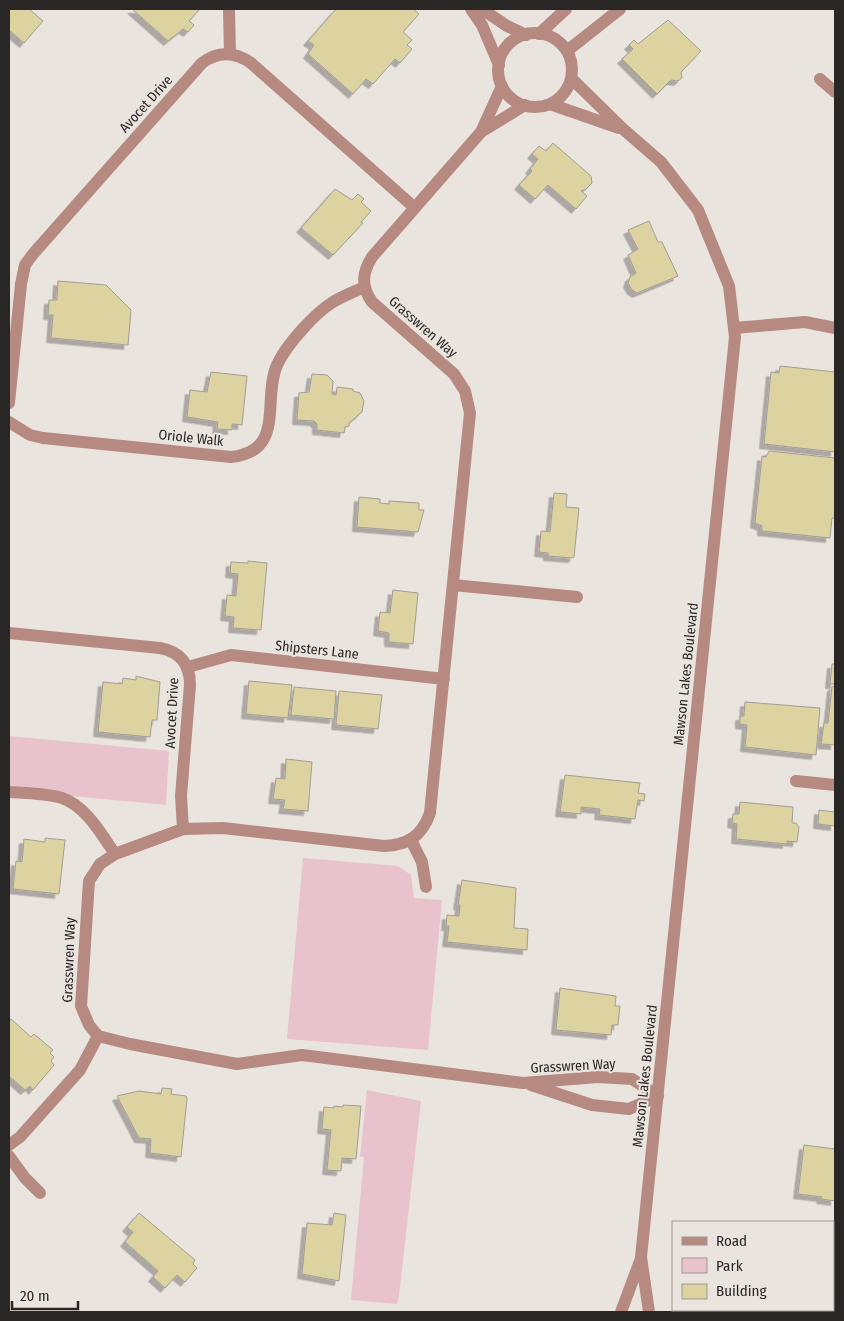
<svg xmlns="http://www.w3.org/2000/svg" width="844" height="1321" font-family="'Fira Sans Condensed',sans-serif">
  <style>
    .green { fill: #e8c3cd }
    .building { fill: #dcd3a1; stroke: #9f9e97; filter: url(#shadow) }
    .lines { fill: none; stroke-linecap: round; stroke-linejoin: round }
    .service { stroke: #b68a80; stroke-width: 12 }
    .minor { stroke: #b68a80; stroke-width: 12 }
    .tertiary { stroke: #b68a80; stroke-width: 12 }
    .labels { text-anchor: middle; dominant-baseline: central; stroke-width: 4; stroke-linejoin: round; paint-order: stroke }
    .street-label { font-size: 14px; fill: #292725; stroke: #eae4de }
  </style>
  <defs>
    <filter id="shadow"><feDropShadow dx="-4.5" dy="4.5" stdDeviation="0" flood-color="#0004"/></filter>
  </defs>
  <rect width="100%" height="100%" fill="#eae4de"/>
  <!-- green -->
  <path class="green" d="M 9,736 L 169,751 L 166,805 L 9,790 Z
    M 303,858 L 398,866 L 411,875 L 414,898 L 442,900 L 428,1050 L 287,1039 Z
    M 367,1090 L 421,1101 L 399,1296 L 397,1304 L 351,1300 L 364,1157 L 360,1157 Z"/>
  <!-- building -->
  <path class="building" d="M 9,9 L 29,9 L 43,21 L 24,43 L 9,30 Z
    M 132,9 L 200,9 L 189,21 L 194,25 L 188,32 L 183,29 L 168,41 Z
    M 336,9 L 413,9 L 419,14 L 403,32 L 412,40 L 407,45 L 412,49 L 400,63 L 395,59 L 373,84 L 366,79 L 353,94 L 308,54 L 314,45 L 308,41 Z
    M 668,20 L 701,51 L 681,72 L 682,78 L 678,81 L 671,80 L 657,94 L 622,59 L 633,49 L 629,45 L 634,40 L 638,44 Z
    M 553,143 L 591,176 L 592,183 L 586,189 L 581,191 L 587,196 L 576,209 L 548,185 L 535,199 L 519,185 L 532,171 L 530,169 L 538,159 L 532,154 L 539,146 L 546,151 Z
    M 335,189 L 352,200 L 358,194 L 364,199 L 361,202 L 371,211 L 361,222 L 363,223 L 333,255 L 301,228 Z
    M 649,221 L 658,242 L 662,242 L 678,276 L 637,293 L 632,290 L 628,283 L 630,277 L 636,273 L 628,255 L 638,249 L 628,230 Z
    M 58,281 L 106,285 L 131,310 L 128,345 L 51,338 L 53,315 L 48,315 L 49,300 L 57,300 Z
    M 780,366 L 835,372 L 835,452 L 764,444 L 771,372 L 779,373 Z
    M 211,372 L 247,376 L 242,425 L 232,424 L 232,430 L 217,429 L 218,422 L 187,417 L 190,390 L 207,392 Z
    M 312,374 L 327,375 L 333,381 L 332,394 L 336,395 L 337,387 L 353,389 L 353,391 L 360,393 L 364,401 L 362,412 L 349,423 L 349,426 L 345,427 L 344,433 L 317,430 L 317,424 L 314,421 L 297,420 L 299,393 L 309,392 Z
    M 769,451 L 835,458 L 835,518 L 832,518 L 830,538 L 762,531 L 762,526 L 755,523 L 762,456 L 766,457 Z
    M 554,493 L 567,494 L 566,507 L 579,508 L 574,557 L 572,558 L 548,556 L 548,553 L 539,552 L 541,531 L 550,532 Z
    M 359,497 L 380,499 L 380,503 L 389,504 L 389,501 L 419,503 L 419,510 L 424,510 L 418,532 L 357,527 Z
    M 248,561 L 267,563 L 261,630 L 233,628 L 234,617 L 225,616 L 227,595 L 236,596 L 238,574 L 230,573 L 231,562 L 248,563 Z
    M 393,590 L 418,593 L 413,644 L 389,642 L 389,633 L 378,631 L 380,612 L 390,613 Z
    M 832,664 L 835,664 L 835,684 L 830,684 Z
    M 136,676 L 160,682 L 157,720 L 152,720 L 150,737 L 98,732 L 103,682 L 122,684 L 123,678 L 136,680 Z
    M 249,681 L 292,685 L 288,718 L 246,714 Z
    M 835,685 L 835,745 L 821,744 L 824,723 L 828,723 L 832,687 Z
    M 294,687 L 336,691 L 334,719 L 291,715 Z
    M 339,691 L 382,695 L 378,729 L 336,725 Z
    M 745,702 L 820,708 L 816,755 L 745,747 L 747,725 L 740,724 L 740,716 L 744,716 Z
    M 286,759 L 312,762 L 308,811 L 283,809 L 285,800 L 273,799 L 276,778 L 285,779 Z
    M 565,775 L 640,783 L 638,793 L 645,794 L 644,801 L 638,800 L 635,819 L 599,815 L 600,809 L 581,807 L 581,814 L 560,812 Z
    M 740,802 L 793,807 L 792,823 L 796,823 L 799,827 L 797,842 L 787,841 L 787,844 L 736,839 L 737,824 L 732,823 L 733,814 L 739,814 Z
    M 819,810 L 835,812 L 835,826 L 818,824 Z
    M 45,838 L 65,840 L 59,894 L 13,889 L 16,861 L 22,862 L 24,839 L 45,842 Z
    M 462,880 L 516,888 L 514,928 L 528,929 L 527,950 L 447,942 L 449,926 L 446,926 L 447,915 L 459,916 L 460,905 L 458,905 Z
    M 560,988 L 616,996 L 615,1006 L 620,1006 L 618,1025 L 612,1025 L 611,1035 L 556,1030 Z
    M 11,1019 L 31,1037 L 34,1034 L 53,1050 L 50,1053 L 54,1057 L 51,1061 L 54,1065 L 33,1090 L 30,1086 L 25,1090 L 9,1076 L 9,1021 Z
    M 162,1088 L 172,1089 L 171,1094 L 186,1096 L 187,1099 L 181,1157 L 150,1153 L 151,1139 L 139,1138 L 117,1096 L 139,1091 L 161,1094 Z
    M 343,1105 L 361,1106 L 356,1159 L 342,1158 L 341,1171 L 327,1170 L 331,1130 L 322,1129 L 324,1107 L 334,1108 L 334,1106 L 343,1107 Z
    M 804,1145 L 835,1149 L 835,1201 L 821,1199 L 822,1197 L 798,1194 Z
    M 139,1213 L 195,1260 L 193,1264 L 197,1268 L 185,1282 L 177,1275 L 165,1288 L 153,1277 L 158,1271 L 125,1242 L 133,1232 L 127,1227 Z
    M 334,1213 L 346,1215 L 339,1281 L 302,1274 L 307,1223 L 332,1225 Z
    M 833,1274 L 835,1275 L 833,1307 Z
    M 769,1310 L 832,1310 L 832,1312 L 769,1312 Z"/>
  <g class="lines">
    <!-- service -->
    <path class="service" d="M 453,585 L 577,597
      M 411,840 L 422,862 L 426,887
      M 9,1156 L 25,1178 L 40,1193"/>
    <!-- minor -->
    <path class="minor" d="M 229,9 L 230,54
      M 539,34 L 566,9
      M 567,51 L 620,9
      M 820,79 L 835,92
      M 525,105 L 481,132 L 372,257 C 362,273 361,286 372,302 L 454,374 L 465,391 L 470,413 L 430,813 C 422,836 408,845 384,846 L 223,828 L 183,829 L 115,854 L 100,864 L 89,881 L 81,1006 L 89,1025 L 98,1036 L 130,1044 L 237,1064 L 302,1055 L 523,1083 L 598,1077 L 632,1079 L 658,1096
      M 481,132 L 502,86
      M 734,328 L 805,322 L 835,328
      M 9,403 L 21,284 L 25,265 L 33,254 L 202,63 C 218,51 234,51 251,63 L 415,208
      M 9,422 L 30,435 L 43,438 L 231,457 C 286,452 262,399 277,365 C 286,345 315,313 333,302 C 343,296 354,292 364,287
      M 9,633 L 160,648 C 181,652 190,665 190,685 L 181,796 L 183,829
      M 188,667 L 231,655 L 444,679
      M 796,781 L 835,785
      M 9,792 C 26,793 45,793 62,798 C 86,806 102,835 115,854
      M 531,1085 L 592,1105 L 629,1109 L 658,1096
      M 9,1145 L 20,1137 L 80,1070 L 98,1036"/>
    <!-- tertiary -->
    <path class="tertiary" d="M 471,9 L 482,25 L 499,65
      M 482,9 L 507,26 L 526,35
      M498 70a37 37 0 1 1 74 0a37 37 0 1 1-74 0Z
      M 571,78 L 623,129 L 661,162 L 698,210 L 729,286 L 735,337 L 641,1257 L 649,1312
      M 550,104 L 619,128
      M 621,1312 L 640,1261"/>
  </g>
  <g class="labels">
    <!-- street labels -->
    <g class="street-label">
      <text transform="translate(146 104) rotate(-48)">Avocet Drive</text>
      <text transform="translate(423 327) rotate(41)">Grasswren Way</text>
      <text transform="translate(191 438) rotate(6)">Oriole Walk</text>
      <text transform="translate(317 650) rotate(6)">Shipsters Lane</text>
      <text transform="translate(686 674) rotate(-84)">Mawson Lakes Boulevard</text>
      <text transform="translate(172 713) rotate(-87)">Avocet Drive</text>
      <text transform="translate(69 960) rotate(-88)">Grasswren Way</text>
      <text transform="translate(573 1066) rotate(-3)">Grasswren Way</text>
      <text transform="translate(645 1076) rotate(-84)">Mawson Lakes Boulevard</text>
    </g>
  </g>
  <!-- border -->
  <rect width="844" height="1321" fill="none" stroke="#292725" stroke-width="20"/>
  <!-- legend -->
  <rect x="672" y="1221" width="162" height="90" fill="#eae4de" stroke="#9d9894"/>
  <rect x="682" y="1237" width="25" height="8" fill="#b68a80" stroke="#9d9894"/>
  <text x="716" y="1246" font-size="15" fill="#292725">Road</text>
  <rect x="682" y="1258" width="25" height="15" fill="#e8c3cd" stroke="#9d9894"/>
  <text x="716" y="1271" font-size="15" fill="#292725">Park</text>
  <rect x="682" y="1284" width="25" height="15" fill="#dcd3a1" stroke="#9d9894"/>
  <text x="716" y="1296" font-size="15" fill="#292725">Building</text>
  <!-- scale -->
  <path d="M12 1301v8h66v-8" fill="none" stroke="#292725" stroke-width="2.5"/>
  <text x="20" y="1301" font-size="15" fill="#292725" stroke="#eae4de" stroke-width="4" paint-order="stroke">20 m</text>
</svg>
